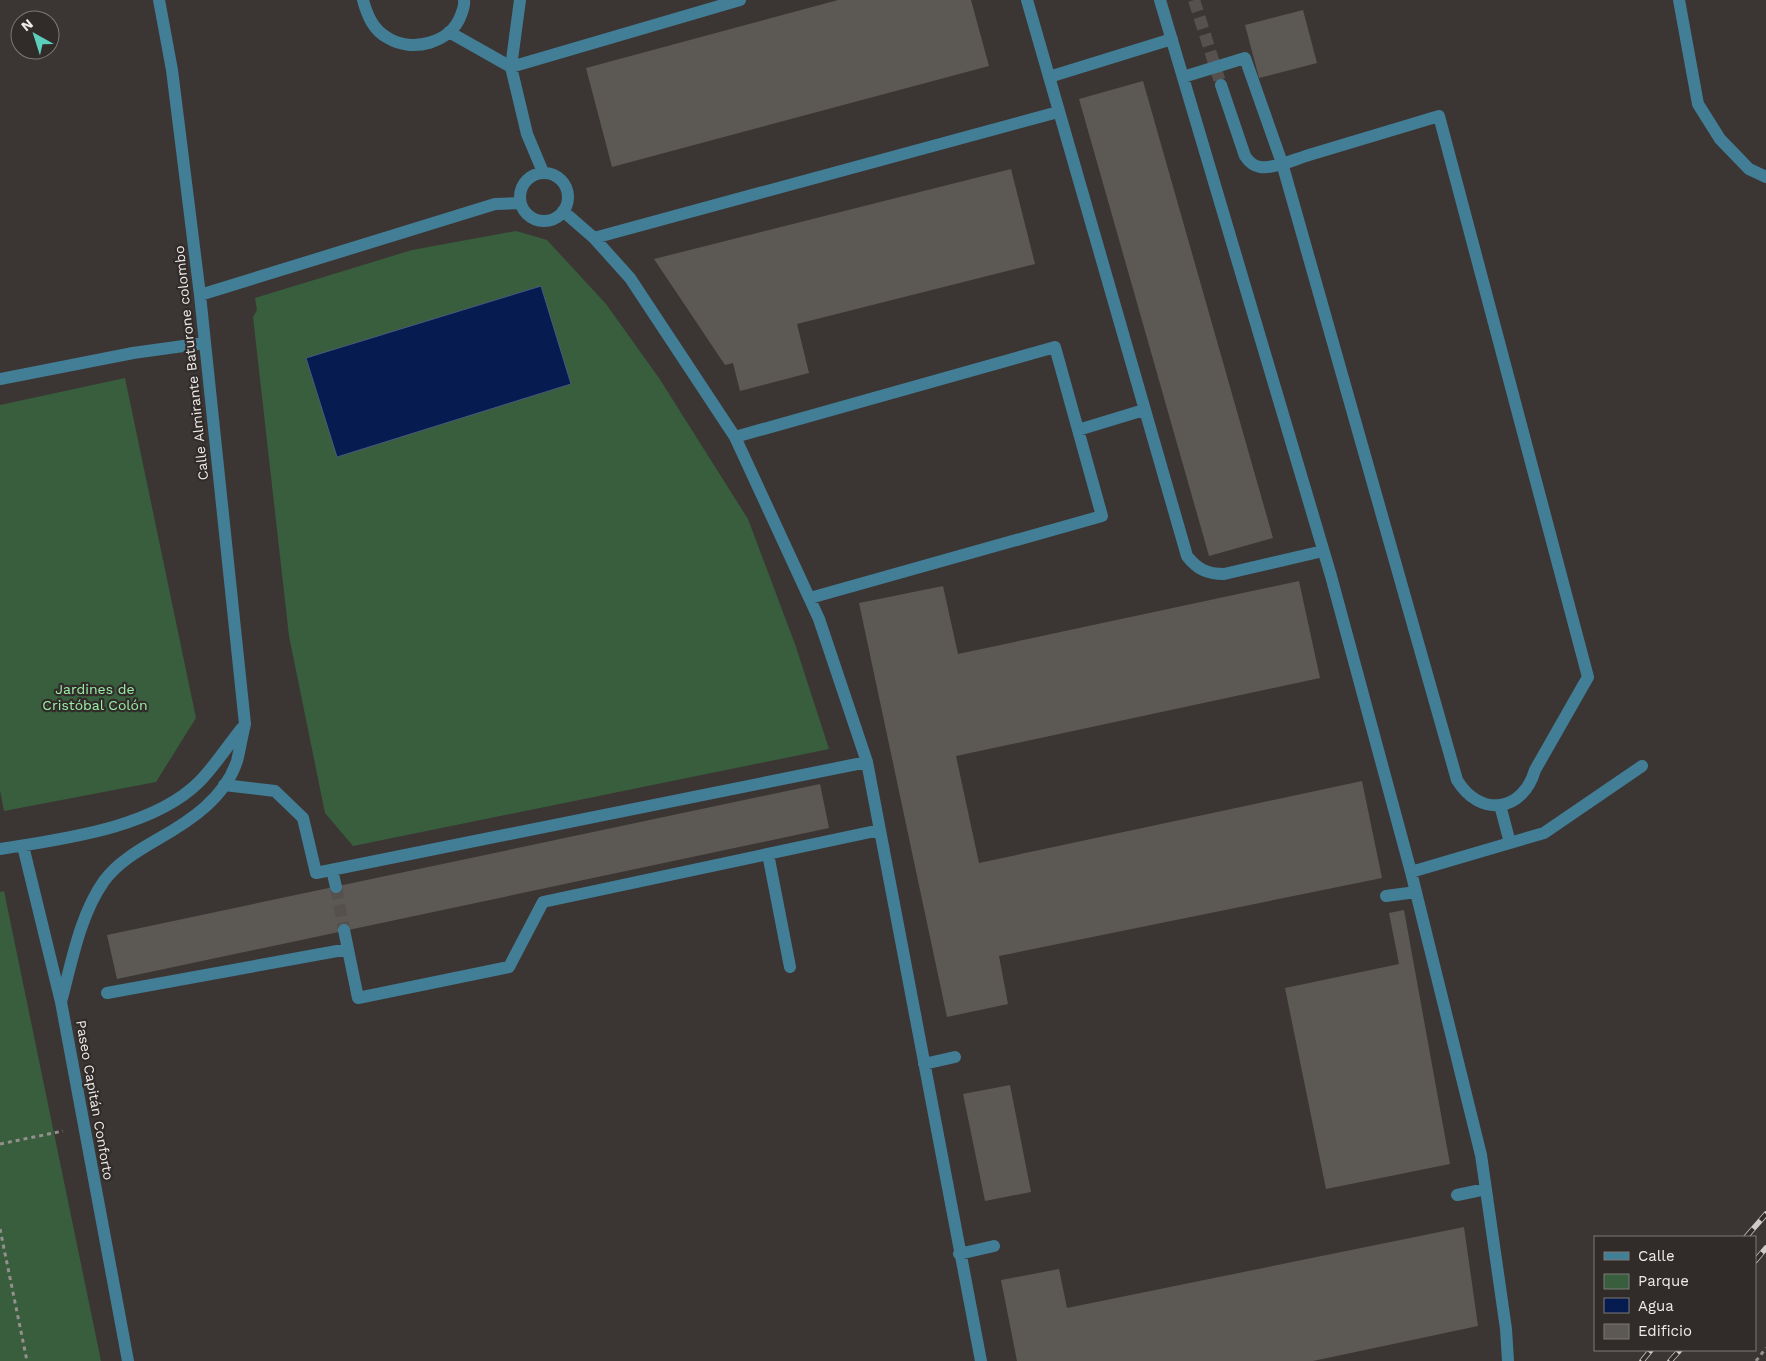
<svg xmlns="http://www.w3.org/2000/svg" width="1766" height="1361" font-family="'Work Sans',sans-serif">
  <style>
    .green { fill: #385e3d }
    .water { fill: #061b50; stroke: #4c597e }
    .building { fill: #5c5854 }
    .lines { fill: none; stroke-linecap: round; stroke-linejoin: round }
    .minor-tunnel { stroke: #56514f; stroke-width: 12; stroke-dasharray: 12 6; stroke-linecap: butt }
    .path { stroke: #94908e; stroke-width: 3; stroke-dasharray: 4 4; stroke-linecap: butt }
    .minor { stroke: #437e97; stroke-width: 12 }
    .rail-casing { stroke: #cecac8; stroke-width: 5.5 }
    .rail { stroke: #312c2a; stroke-width: 4; stroke-dasharray: 11; stroke-linecap: butt }
    .labels { text-anchor: middle; dominant-baseline: central; stroke-width: 4.5; stroke-linejoin: round; paint-order: stroke }
    .street-label { font-size: 14px; fill: #eeebe9; stroke: #312c2a }
    .park-label { font-size: 14px; fill: #99efa5; stroke: #312c2a }
  </style>
  <rect width="100%" height="100%" fill="#3b3634"/>
  <!-- green -->
  <path class="green" d="M 516,231 L 547,240 L 606,304 L 659,378 L 748,519 L 796,647 L 829,749 L 353,846 L 325,813 L 289,636 L 253,317 L 257,310 L 255,298 L 412,250 Z
    M 125,378 L 196,718 L 156,782 L 4,811 L 0,790 L 0,405 Z
    M 4,891 L 101,1361 L 0,1361 L 0,892 Z"/>
  <!-- water -->
  <path class="water" d="M 541,286 L 571,384 L 337,457 L 306,358 Z"/>
  <!-- building -->
  <path class="building" d="M 838,0 L 971,0 L 989,66 L 612,167 L 586,68 Z
    M 1303,10 L 1317,63 L 1259,78 L 1245,25 Z
    M 1143,81 L 1273,538 L 1209,556 L 1079,99 Z
    M 1011,169 L 1035,264 L 797,324 L 809,373 L 740,391 L 733,363 L 725,365 L 654,259 Z
    M 1299,581 L 1320,678 L 956,756 L 979,863 L 1362,781 L 1382,878 L 999,956 L 1008,1004 L 947,1017 L 859,603 L 943,586 L 958,654 Z
    M 820,784 L 829,828 L 117,979 L 107,935 Z
    M 1404,910 L 1450,1164 L 1326,1189 L 1285,988 L 1399,964 L 1389,913 Z
    M 1010,1085 L 1031,1192 L 985,1201 L 963,1094 Z
    M 1464,1227 L 1478,1326 L 1313,1361 L 1017,1361 L 1001,1280 L 1059,1269 L 1067,1308 Z"/>
  <g class="lines">
    <!-- minor-tunnel -->
    <path class="minor-tunnel" d="M 1194,0 L 1221,85
      M 336,887 L 344,930"/>
    <!-- path -->
    <path class="path" d="M 0,1144 L 63,1131
      M 0,1229 L 27,1361
      M 1756,1361 L 1766,1348"/>
    <!-- minor -->
    <path class="minor" d="M 363,0 C 367,15 373,30 388,38 C 412,53 451,43 461,15 C 463,10 465,5 464,0
      M 520,0 L 511,67 L 527,134 L 543,172
      M 1027,0 L 1187,556 C 1197,569 1207,574 1224,574 L 1323,551
      M 1160,0 L 1331,576 L 1411,872 L 1481,1155 L 1506,1329 L 1508,1361
      M 1679,0 L 1698,104 L 1720,139 L 1749,169 L 1766,177
      M 449,32 L 511,67 L 740,0
      M 1049,77 L 1172,39
      M 1183,77 L 1245,58 L 1282,163 L 1457,780 C 1480,818 1523,812 1535,770 L 1588,677 L 1439,116 C 1396,129 1352,142 1309,155 C 1295,159 1275,169 1260,167 C 1253,166 1249,162 1245,156 L 1221,85
      M520 197a24 24 0 1 1 48 0a24 24 0 1 1-48 0Z
      M 563,211 L 594,238 L 630,278 L 735,437 L 819,619 L 867,762 L 981,1361
      M 594,238 L 1058,112
      M 200,295 L 495,204 L 520,203
      M 0,379 L 133,353 L 205,343
      M 1078,430 L 1144,410
      M 735,437 L 1055,347 L 1102,516 L 810,598
      M 224,785 L 275,791 L 303,818 L 316,873 L 867,762
      M 1500,805 L 1510,843
      M 23,846 L 61,1002 L 128,1361
      M 0,849 C 62,839 153,828 199,782 C 215,766 228,745 242,728
      M 768,854 L 790,967
      M 332,870 L 336,887
      M 1411,872 L 1544,833 L 1642,766
      M 1386,896 L 1416,892
      M 344,930 L 358,998 L 509,967 L 543,902 L 880,830
      M 107,993 L 348,949
      M 61,1002 C 72,961 80,915 104,881 C 117,863 139,850 158,839 C 190,821 225,798 237,761 C 240,749 242,736 245,724 L 200,295 L 172,70 L 159,0
      M 924,1064 L 955,1057
      M 1457,1195 L 1486,1189
      M 959,1254 L 994,1246"/>
    <defs>
      <path id="rail" d="M 1746,1237 L 1766,1214
        M 1755,1261 L 1766,1248
        M 1642,1361 L 1651,1350
        M 1670,1361 L 1680,1350"/>
    </defs>
    <!-- rail casing -->
    <use href="#rail" class="rail-casing"/>
    <!-- rail -->
    <use href="#rail" class="rail"/>
  </g>
  <g class="labels">
    <!-- street labels -->
    <g class="street-label">
      <text transform="translate(191 363) rotate(-96)">Calle Almirante Baturone colombo</text>
      <text transform="translate(95 1100) rotate(80)">Paseo Capitán Conforto</text>
    </g>
    <!-- park labels -->
    <g class="park-label">
      <text x="95" y="689">Jardines de<tspan x="95" dy="16">Cristóbal Colón</tspan></text>
    </g>
  </g>
  <!-- legend -->
  <rect x="1594" y="1236" width="162" height="115" fill="#312c2a" stroke="#7d7876"/>
  <rect x="1604" y="1252" width="25" height="8" fill="#437e97" stroke="#7d7876"/>
  <text x="1638" y="1261" font-size="15" fill="#eeebe9">Calle</text>
  <rect x="1604" y="1274" width="25" height="15" fill="#385e3d" stroke="#7d7876"/>
  <text x="1638" y="1286" font-size="15" fill="#eeebe9">Parque</text>
  <rect x="1604" y="1298" width="25" height="15" fill="#061b50" stroke="#7d7876"/>
  <text x="1638" y="1311" font-size="15" fill="#eeebe9">Agua</text>
  <rect x="1604" y="1324" width="25" height="15" fill="#5c5854" stroke="#7d7876"/>
  <text x="1638" y="1336" font-size="15" fill="#eeebe9">Edificio</text>
  <!-- north arrow -->
  <g transform="translate(35 35) rotate(321)"><circle r="24" fill="#312c2a" stroke="#7d7876"/>
  <path d="M0-4L9 19L0 12L-9 19Z" fill="#5bcebc"/>
  <text y="-8" font-size="14" font-weight="bold" text-anchor="middle" fill="#eeebe9">N</text>
  </g>
</svg>
